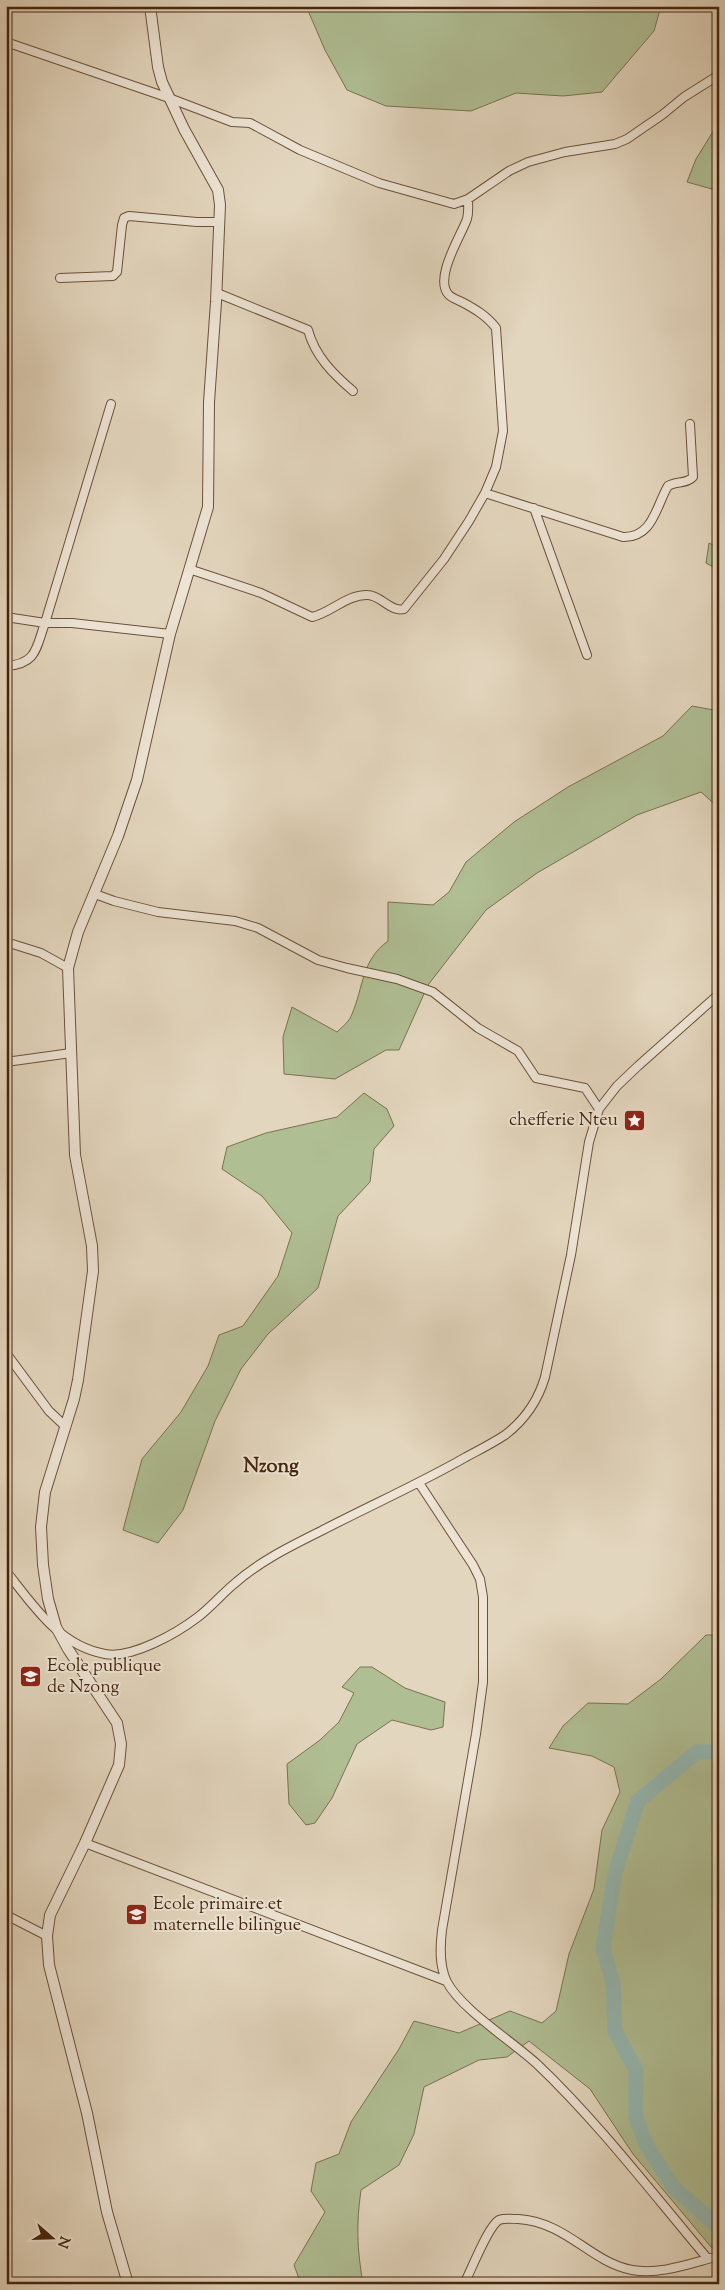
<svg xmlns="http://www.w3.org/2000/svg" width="725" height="2290" font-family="'Sorts Mill Goudy',serif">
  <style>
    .green { fill: #b0be94; stroke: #7a7250 }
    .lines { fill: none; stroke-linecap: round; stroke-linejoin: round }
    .river { stroke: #95b9b3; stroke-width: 15 }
    .minor-casing { stroke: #6c5138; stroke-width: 10 }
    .tertiary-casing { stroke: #6c5138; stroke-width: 12 }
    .minor { stroke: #ede4d5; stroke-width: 8 }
    .tertiary { stroke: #ede4d5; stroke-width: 10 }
    .labels { text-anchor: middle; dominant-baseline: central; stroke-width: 4; stroke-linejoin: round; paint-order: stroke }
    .poi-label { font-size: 18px; fill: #45250c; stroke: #ede4d5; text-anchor: start }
    .quarter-label { font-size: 20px; font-weight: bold; fill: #45250c; stroke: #ede4d5 }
  </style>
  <rect width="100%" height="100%" fill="#e3d6be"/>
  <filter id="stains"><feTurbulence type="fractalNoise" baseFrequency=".004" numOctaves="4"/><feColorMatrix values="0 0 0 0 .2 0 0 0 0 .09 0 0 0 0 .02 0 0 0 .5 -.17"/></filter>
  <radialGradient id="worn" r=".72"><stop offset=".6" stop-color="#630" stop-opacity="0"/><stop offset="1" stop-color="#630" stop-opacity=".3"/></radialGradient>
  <!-- green -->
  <path class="green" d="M 306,6 L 661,6 L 654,31 L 602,92 L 563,96 L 516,93 L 471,111 L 386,106 L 347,90 L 325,50 Z
    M 719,122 L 719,191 L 687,182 L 696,159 Z
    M 709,543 L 719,548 L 719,570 L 706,563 Z
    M 692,706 L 719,711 L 719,808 L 701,792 L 637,815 L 537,873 L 486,910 L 428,985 L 399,1050 L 386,1050 L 335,1079 L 284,1074 L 283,1037 L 292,1007 L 337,1032 C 342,1027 350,1021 352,1014 C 364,986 361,961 388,941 L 388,902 L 433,905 L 449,892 L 466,862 L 514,822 L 568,787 L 663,736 Z
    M 364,1093 L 387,1109 L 394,1126 L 374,1149 L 370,1182 L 338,1216 L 318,1288 L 268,1334 L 241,1369 L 215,1421 L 183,1510 L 158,1543 L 123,1530 L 142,1459 L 181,1412 L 208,1366 L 219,1335 L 243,1326 L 278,1276 L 292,1233 L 262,1196 L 222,1169 L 227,1147 L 266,1133 L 337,1117 Z
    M 706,1635 L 719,1635 L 719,2247 L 712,2248 L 633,2154 L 590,2089 L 529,2041 L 507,2057 L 479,2060 L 424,2087 L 414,2134 L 399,2165 L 361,2190 C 356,2225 357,2248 363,2284 L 301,2284 L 294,2265 L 325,2212 L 311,2191 L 316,2163 L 339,2154 L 351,2122 L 399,2049 L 414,2021 L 459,2033 L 510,2011 L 542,2023 L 556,2011 L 569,1954 L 594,1889 L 602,1830 L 620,1792 L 614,1767 L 592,1756 L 549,1748 L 563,1726 L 588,1703 L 628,1704 L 661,1679 Z
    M 360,1667 L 372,1667 L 405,1688 L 445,1702 L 443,1727 L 431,1730 L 392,1720 L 357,1744 L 332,1798 L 315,1823 L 306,1825 L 289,1804 L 287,1764 L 320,1740 L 339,1722 L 354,1693 L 342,1687 Z"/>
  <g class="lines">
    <!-- river -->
    <path class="river" d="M 719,1752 L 697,1752 L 638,1801 L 615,1873 L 603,1948 L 613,1982 L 615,2031 L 636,2070 L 636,2118 L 647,2146 L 674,2188 L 719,2227"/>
    <defs>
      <path id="minor" d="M 6,42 L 169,98 L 232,122 L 250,123 L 300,150 L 379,183 L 454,204 L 468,199 L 509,171 L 528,162 L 565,152 L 615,144 L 627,139 L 662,115 L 684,97 L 719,75
        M 60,278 L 113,276 L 117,272 L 122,225 L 124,218 L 129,216 L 197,222 L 219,222
        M 217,293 L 308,330 C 315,356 333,374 353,391
        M 485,493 L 623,537 C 653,538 656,506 668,486 C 676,481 687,484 693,477 L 690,424
        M 534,508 L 587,655
        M 189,569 L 261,593 L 312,617 C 331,613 347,594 368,595 C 380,595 392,613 404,609 L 444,559 L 469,521 L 485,493 L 496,467 L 503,431 L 496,328 C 487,316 475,309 462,302 C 458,300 452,298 449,295 C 433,279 461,236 467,219 C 469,212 468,206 468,199
        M 6,617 L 45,623 L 111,404
        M 6,666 C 37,664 36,648 45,623 L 72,623 L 170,634
        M 95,894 L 114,901 L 158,912 L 235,921 L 258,928 L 318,960 L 347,968 L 397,979 L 433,992 L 478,1028 L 518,1051 L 536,1078 L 585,1088 L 599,1109
        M 6,942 L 41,953 L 68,968
        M 6,1062 L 71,1053
        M 6,1353 L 49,1411 L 66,1427
        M 419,1483 L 473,1565 L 480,1579 L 483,1597 L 483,1682 L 476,1734 L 442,1930 C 440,1947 439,1966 447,1982 C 462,2010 512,2041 537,2064 C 599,2123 653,2194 708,2259
        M 6,1571 C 33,1605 59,1646 105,1654 C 132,1659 177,1633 198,1617 C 211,1607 222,1594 234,1584 C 260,1561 291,1546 321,1531 C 369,1506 419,1484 466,1457 C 479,1450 493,1443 505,1435 C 526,1419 538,1401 545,1377 L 571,1255 L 589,1142 L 599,1109 L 617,1086 L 638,1066 L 719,994
        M 85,1843 L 446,1981
        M 6,1915 L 47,1936
        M 464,2284 C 471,2271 488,2226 499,2220 C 505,2218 512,2219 518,2219 C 567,2222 590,2262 632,2270 C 661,2275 691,2263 719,2256"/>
      <path id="tertiary" d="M 128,2284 L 107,2212 L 87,2113 L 49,1965 L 47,1936 L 50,1915 L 85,1843 L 119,1765 L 121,1744 L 117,1723 L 68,1649 L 56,1627 L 48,1599 L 43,1565 L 41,1527 L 45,1492 L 74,1399 L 78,1380 L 93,1271 L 92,1246 L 75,1155 L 68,968 L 78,932 L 118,836 L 137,780 L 170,634 L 208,507 L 209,402 L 216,302 L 220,205 L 218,190 L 184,129 L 162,82 L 158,67 L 150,6"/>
    </defs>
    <!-- minor casing -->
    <use href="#minor" class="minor-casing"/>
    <!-- tertiary casing -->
    <use href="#tertiary" class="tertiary-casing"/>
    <!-- minor -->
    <use href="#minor" class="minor"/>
    <!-- tertiary -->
    <use href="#tertiary" class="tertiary"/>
  </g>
  <!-- icons -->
  <defs>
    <symbol id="sight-square" viewBox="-11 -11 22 22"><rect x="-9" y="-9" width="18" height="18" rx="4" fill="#8f2418" stroke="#ede4d5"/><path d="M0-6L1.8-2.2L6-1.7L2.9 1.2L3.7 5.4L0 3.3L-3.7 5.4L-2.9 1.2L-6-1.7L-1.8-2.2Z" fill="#fff"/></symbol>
    <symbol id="school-square" viewBox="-11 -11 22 22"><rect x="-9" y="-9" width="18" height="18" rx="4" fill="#8f2418" stroke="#ede4d5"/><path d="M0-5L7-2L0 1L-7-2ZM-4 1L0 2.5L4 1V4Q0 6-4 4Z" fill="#fff"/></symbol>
  </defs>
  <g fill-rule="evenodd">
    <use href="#sight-square" x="622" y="1108" width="25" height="25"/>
    <use href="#school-square" x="18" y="1664" width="25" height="25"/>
    <use href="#school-square" x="124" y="1902" width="25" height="25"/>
  </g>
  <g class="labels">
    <!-- poi labels -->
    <g class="poi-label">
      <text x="618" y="1121" text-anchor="end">chefferie Nteu</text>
      <text x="47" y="1667">Ecole publique<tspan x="47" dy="21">de Nzong</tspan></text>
      <text x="153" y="1905">Ecole primaire et<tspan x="153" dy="21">maternelle bilingue</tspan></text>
    </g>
    <!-- quarter labels -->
    <g class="quarter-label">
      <text x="271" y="1467">Nzong</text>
    </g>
  </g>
  <!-- margin -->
  <rect width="725" height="2290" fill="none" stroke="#e3d6be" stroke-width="25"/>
  <rect x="8" y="8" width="710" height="2275" fill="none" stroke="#45250c" stroke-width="2.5"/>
  <rect x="12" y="12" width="700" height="2265" fill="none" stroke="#45250c"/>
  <!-- north arrow -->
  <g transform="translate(52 2238) rotate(110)" stroke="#ede4d5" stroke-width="4" paint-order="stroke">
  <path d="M0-4L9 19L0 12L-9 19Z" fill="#45250c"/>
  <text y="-8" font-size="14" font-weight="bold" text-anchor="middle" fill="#45250c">N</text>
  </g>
  <rect width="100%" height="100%" filter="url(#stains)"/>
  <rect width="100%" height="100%" fill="url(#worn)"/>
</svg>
